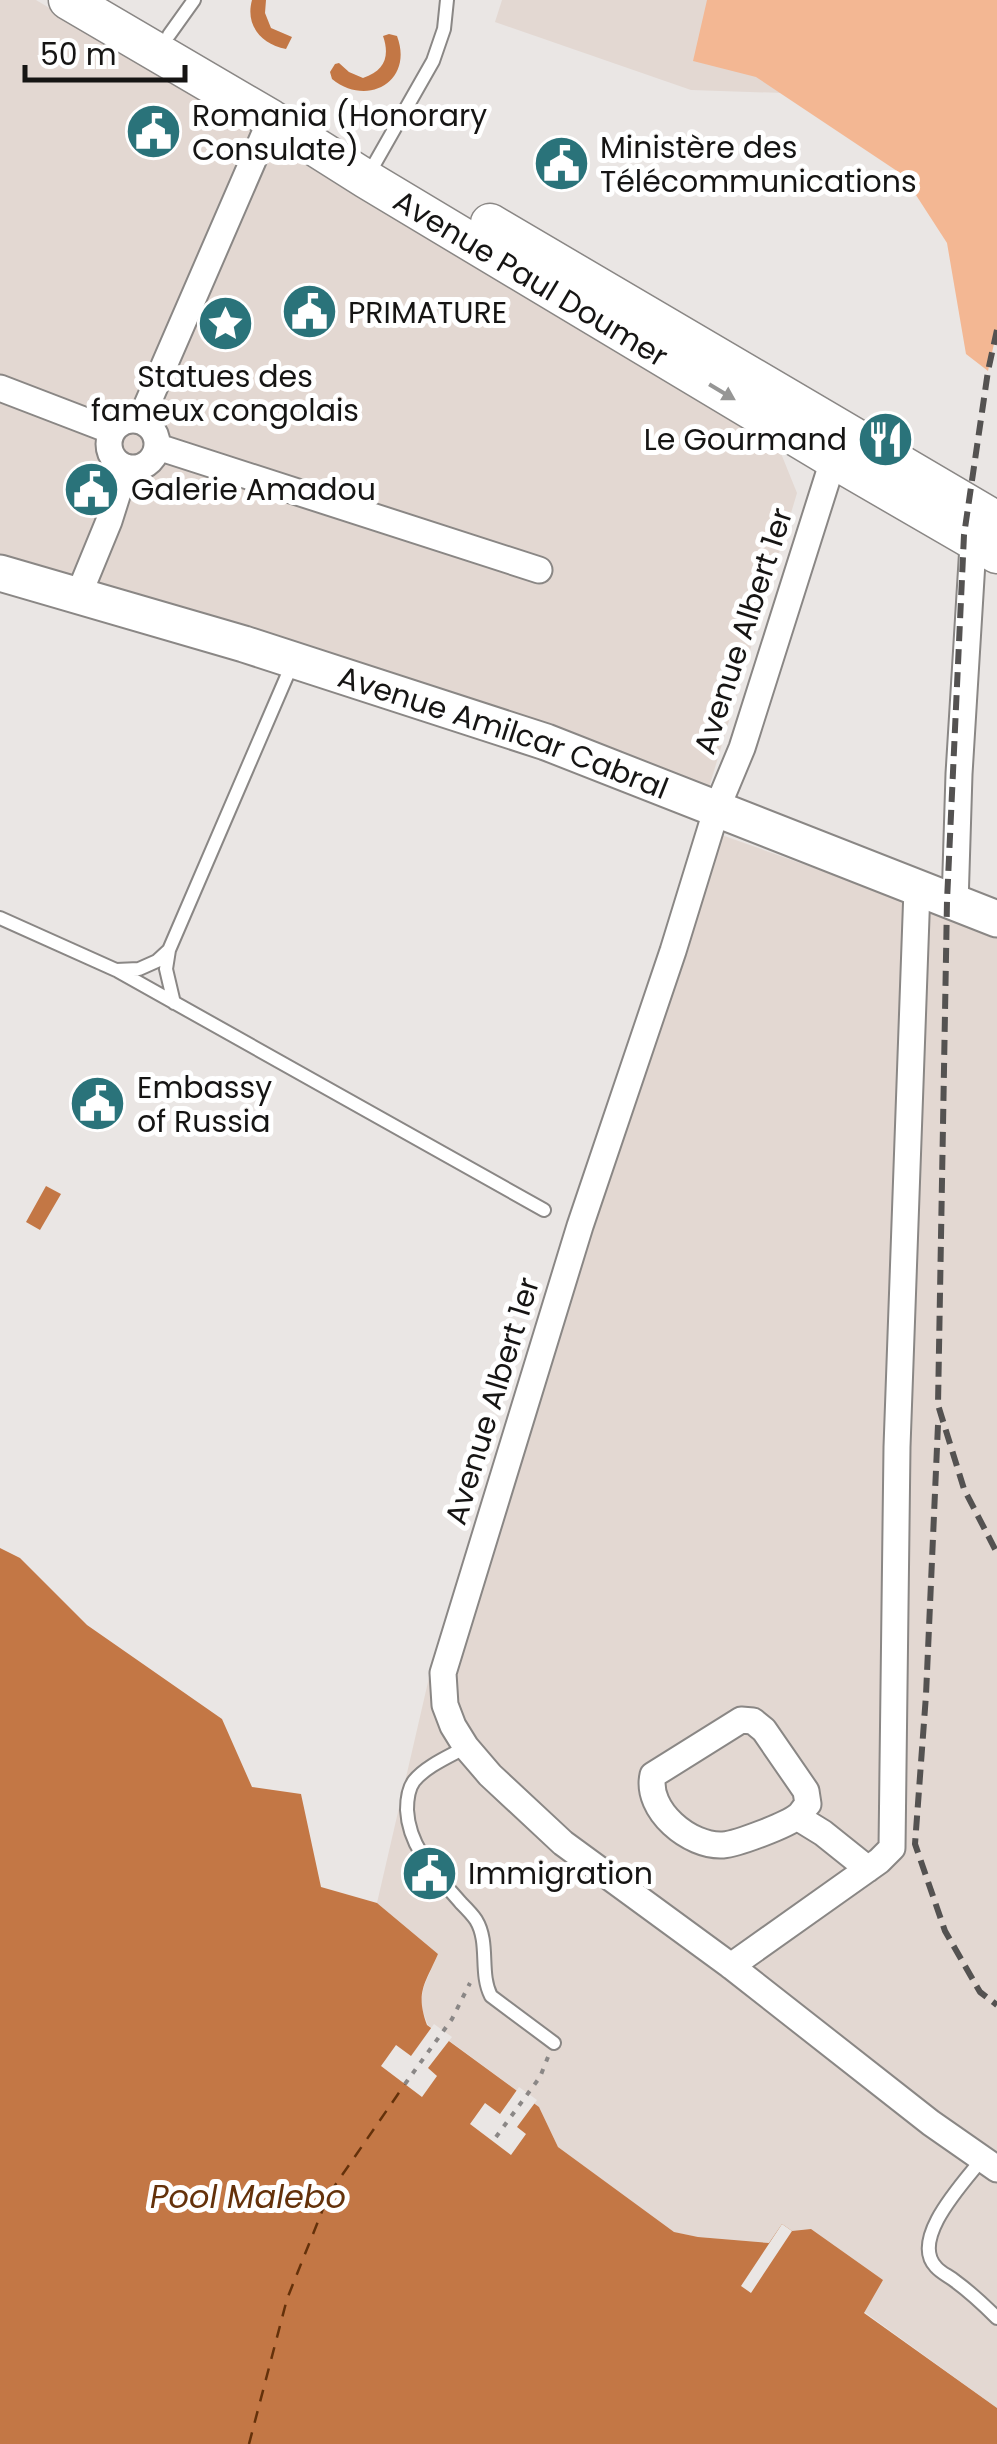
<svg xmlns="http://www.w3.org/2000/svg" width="997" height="2444" font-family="Poppins,sans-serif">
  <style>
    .built { fill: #e3d8d2 }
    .green { fill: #f3b793 }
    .water { fill: #c37745 }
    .pier { fill: #eae6e4 }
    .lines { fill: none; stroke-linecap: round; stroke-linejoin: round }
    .ferry { stroke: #64310a; stroke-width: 2.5; stroke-dasharray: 12 10; stroke-linecap: butt }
    .lane-casing { stroke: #8a8785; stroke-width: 16 }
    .street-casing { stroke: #8a8785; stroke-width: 29 }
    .secondary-casing { stroke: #8a8785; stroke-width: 39 }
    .primary-casing { stroke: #8a8785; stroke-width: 41 }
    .path { stroke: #8a8786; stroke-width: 4; stroke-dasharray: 5 8; stroke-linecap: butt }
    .lane { stroke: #fff; stroke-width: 12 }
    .street { stroke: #fff; stroke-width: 25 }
    .secondary { stroke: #fff; stroke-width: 35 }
    .primary { stroke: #fff; stroke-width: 38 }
    .rail { stroke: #545251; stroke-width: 6; stroke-dasharray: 15 8; stroke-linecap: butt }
    .oneway { fill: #969695 }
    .labels { text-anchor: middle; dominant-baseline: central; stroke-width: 10; stroke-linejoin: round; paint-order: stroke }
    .poi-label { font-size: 30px; fill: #161514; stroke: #fff; text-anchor: start }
    .street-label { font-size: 30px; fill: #161514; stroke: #fff }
    .water-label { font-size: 32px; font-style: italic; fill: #64310a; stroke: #fff }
  </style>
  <rect width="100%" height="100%" fill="#eae6e4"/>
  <!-- built -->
  <path class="built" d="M 0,0 L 36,0 L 776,441 L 797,493 L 708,791 L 0,564 Z
    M 502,0 L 997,0 L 997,100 L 691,90 L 495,22 Z
    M 699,827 L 997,933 L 997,2408 L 769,2243 L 698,2237 L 673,2232 L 558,2147 L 539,2107 L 428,2025 L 420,2004 L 424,1986 L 438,1954 L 377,1903 L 434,1656 Z"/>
  <!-- green -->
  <path class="green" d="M 707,0 L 997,0 L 997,330 L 988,371 L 966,354 L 947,243 L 903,175 L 756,77 L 693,61 Z"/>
  <!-- water -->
  <path class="water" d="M 252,0 L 266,0 L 265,13 L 271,28 L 292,37 L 286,49 C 261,44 245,25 252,0 Z
    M 389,34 L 397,36 C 414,81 368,108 332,79 L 330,72 L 335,64 L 339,63 L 349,72 L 363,78 C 385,71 390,56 383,36 Z
    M 46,1186 L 61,1194 L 40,1230 L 26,1222 Z
    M 0,1548 L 20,1558 L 87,1625 L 222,1719 L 252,1787 L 301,1794 L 321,1887 L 377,1903 L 438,1954 C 425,1984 415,1992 427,2025 L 539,2107 L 558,2147 L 674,2232 L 698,2237 L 769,2243 L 782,2224 L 792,2231 L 811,2229 L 883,2280 L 864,2313 L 997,2408 L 997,2444 L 0,2444 Z"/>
  <!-- pier -->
  <path class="pier" d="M 434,2024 L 452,2037 L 428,2068 L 437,2076 L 422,2097 L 381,2066 L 396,2045 L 411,2056 Z
    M 519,2087 L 537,2100 L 517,2127 L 526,2134 L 511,2155 L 470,2124 L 485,2103 L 500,2114 Z
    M 782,2224 L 792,2231 L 751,2293 L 741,2286 Z"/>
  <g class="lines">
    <!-- ferry -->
    <path class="ferry" d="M 249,2444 L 287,2299 L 329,2194 L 405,2084"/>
    <defs>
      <path id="lane" d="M 169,35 L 194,0
        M 367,177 L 433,61 L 444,29 L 447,0
        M 0,918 L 116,970 L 139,969 L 157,961 L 169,950 L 293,662
        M 169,950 L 166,969 L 174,1003
        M 118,971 L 544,1210
        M 466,1747 C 450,1756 426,1766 414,1781 C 408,1789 407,1800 407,1810 C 409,1849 437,1875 461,1903 C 466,1908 472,1914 476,1920 C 490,1943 479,1973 491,1996 L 554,2043
        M 982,2159 C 965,2181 909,2239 936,2267 C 941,2273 949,2276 955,2281 C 970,2292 984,2305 997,2318"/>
      <path id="street" d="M 0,388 L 112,431
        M109 444a24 24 0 1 1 48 0a24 24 0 1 1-48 0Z
        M 140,421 L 271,119
        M 158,447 L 539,570
        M 837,448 L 742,748 L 717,808 L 673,951 L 580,1226 L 443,1673 L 445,1705 L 453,1726 L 466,1747 L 490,1775 L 563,1843 L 731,1966 L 931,2123 L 997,2169
        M 79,594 L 109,521 L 126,467
        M 955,904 L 959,774 L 974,529
        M 741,1720 L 753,1721 L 764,1730 L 806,1791 L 808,1804 C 804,1808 802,1813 798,1816 C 787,1825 737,1844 723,1845 C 690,1847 645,1810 653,1775 Z
        M 797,1817 L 823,1833 L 868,1869
        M 731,1966 L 879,1861 L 892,1848 L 897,1447 L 917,889"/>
      <g id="secondary">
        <path id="s1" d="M 0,573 L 244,644 L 546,742 L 997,919"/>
      </g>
      <g id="primary">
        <path id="s2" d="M 68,0 L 271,119 L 366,179 L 833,459 L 997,554"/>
        <path d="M 490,223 L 997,521"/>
      </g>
    </defs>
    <!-- lane casing -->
    <use href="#lane" class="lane-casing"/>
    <!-- street casing -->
    <use href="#street" class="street-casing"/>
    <!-- secondary casing -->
    <use href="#secondary" class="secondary-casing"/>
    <!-- primary casing -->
    <use href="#primary" class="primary-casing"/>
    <!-- path -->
    <path class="path" d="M 405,2084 L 452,2019 L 470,1983
      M 496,2137 L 540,2077 L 548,2057"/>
    <!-- lane -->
    <use href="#lane" class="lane"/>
    <!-- street -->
    <use href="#street" class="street"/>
    <!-- secondary -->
    <use href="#secondary" class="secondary"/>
    <!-- primary -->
    <use href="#primary" class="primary"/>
    <!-- rail -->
    <path class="rail" d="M 997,330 L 988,371 L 964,535 L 947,901 L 938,1405 L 964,1489 L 997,1553
      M 938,1425 L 926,1695 L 915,1844 L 945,1931 L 980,1992 L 997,2005"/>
  </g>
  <!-- one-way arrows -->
  <defs><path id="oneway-solid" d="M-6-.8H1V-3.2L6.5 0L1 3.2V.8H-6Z" transform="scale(2.5)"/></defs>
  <use class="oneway" href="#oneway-solid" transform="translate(722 392) rotate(31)"/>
  <!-- icons -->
  <defs>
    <symbol id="civic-disc" viewBox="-11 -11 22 22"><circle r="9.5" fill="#2a737a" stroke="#fff"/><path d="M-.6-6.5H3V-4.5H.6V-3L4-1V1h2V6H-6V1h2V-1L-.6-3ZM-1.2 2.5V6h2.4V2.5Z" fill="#fff"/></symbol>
    <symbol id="sight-disc" viewBox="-11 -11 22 22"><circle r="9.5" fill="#2a737a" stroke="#fff"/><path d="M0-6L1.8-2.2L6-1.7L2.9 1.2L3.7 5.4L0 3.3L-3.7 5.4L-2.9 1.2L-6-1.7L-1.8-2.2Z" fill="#fff"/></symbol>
    <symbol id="restaurant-disc" viewBox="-11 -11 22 22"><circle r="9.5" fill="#2a737a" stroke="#fff"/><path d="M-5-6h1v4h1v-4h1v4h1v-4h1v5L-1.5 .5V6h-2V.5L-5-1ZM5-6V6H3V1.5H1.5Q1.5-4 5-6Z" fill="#fff"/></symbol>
  </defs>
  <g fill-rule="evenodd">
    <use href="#civic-disc" x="122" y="100" width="63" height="63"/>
    <use href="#civic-disc" x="530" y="132" width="63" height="63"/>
    <use href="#civic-disc" x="278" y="280" width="63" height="63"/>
    <use href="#sight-disc" x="194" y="292" width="63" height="63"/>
    <use href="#restaurant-disc" x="854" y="408" width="63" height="63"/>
    <use href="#civic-disc" x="60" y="458" width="63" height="63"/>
    <use href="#civic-disc" x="66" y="1072" width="63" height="63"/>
    <use href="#civic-disc" x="398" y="1842" width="63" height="63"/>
  </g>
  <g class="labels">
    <!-- poi labels -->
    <g class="poi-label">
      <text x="192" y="115">Romania (Honorary<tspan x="192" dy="34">Consulate)</tspan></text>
      <text x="600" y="147">Ministère des<tspan x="600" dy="34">Télécommunications</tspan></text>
      <text x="348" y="312">PRIMATURE</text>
      <text x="225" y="376" text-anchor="middle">Statues des<tspan x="225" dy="34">fameux congolais</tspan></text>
      <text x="847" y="439" text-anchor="end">Le Gourmand</text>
      <text x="131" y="489">Galerie Amadou</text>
      <text x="137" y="1087">Embassy<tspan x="137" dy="34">of Russia</tspan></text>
      <text x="468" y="1873">Immigration</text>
    </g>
    <!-- street labels -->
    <g class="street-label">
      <text stroke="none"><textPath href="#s2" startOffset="540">Avenue Paul Doumer</textPath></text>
      <text transform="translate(743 631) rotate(-72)">Avenue Albert 1er</text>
      <text stroke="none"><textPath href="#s1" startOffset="528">Avenue Amilcar Cabral</textPath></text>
      <text transform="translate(492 1401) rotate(-73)">Avenue Albert 1er</text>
    </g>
    <!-- water labels -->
    <g class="water-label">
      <text x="248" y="2196">Pool Malebo</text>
    </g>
  </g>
  <!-- scale -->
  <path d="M25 65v15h160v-15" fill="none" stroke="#161514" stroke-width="5"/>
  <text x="40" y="65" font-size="30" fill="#161514" stroke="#ffffff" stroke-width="8" paint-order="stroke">50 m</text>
</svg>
